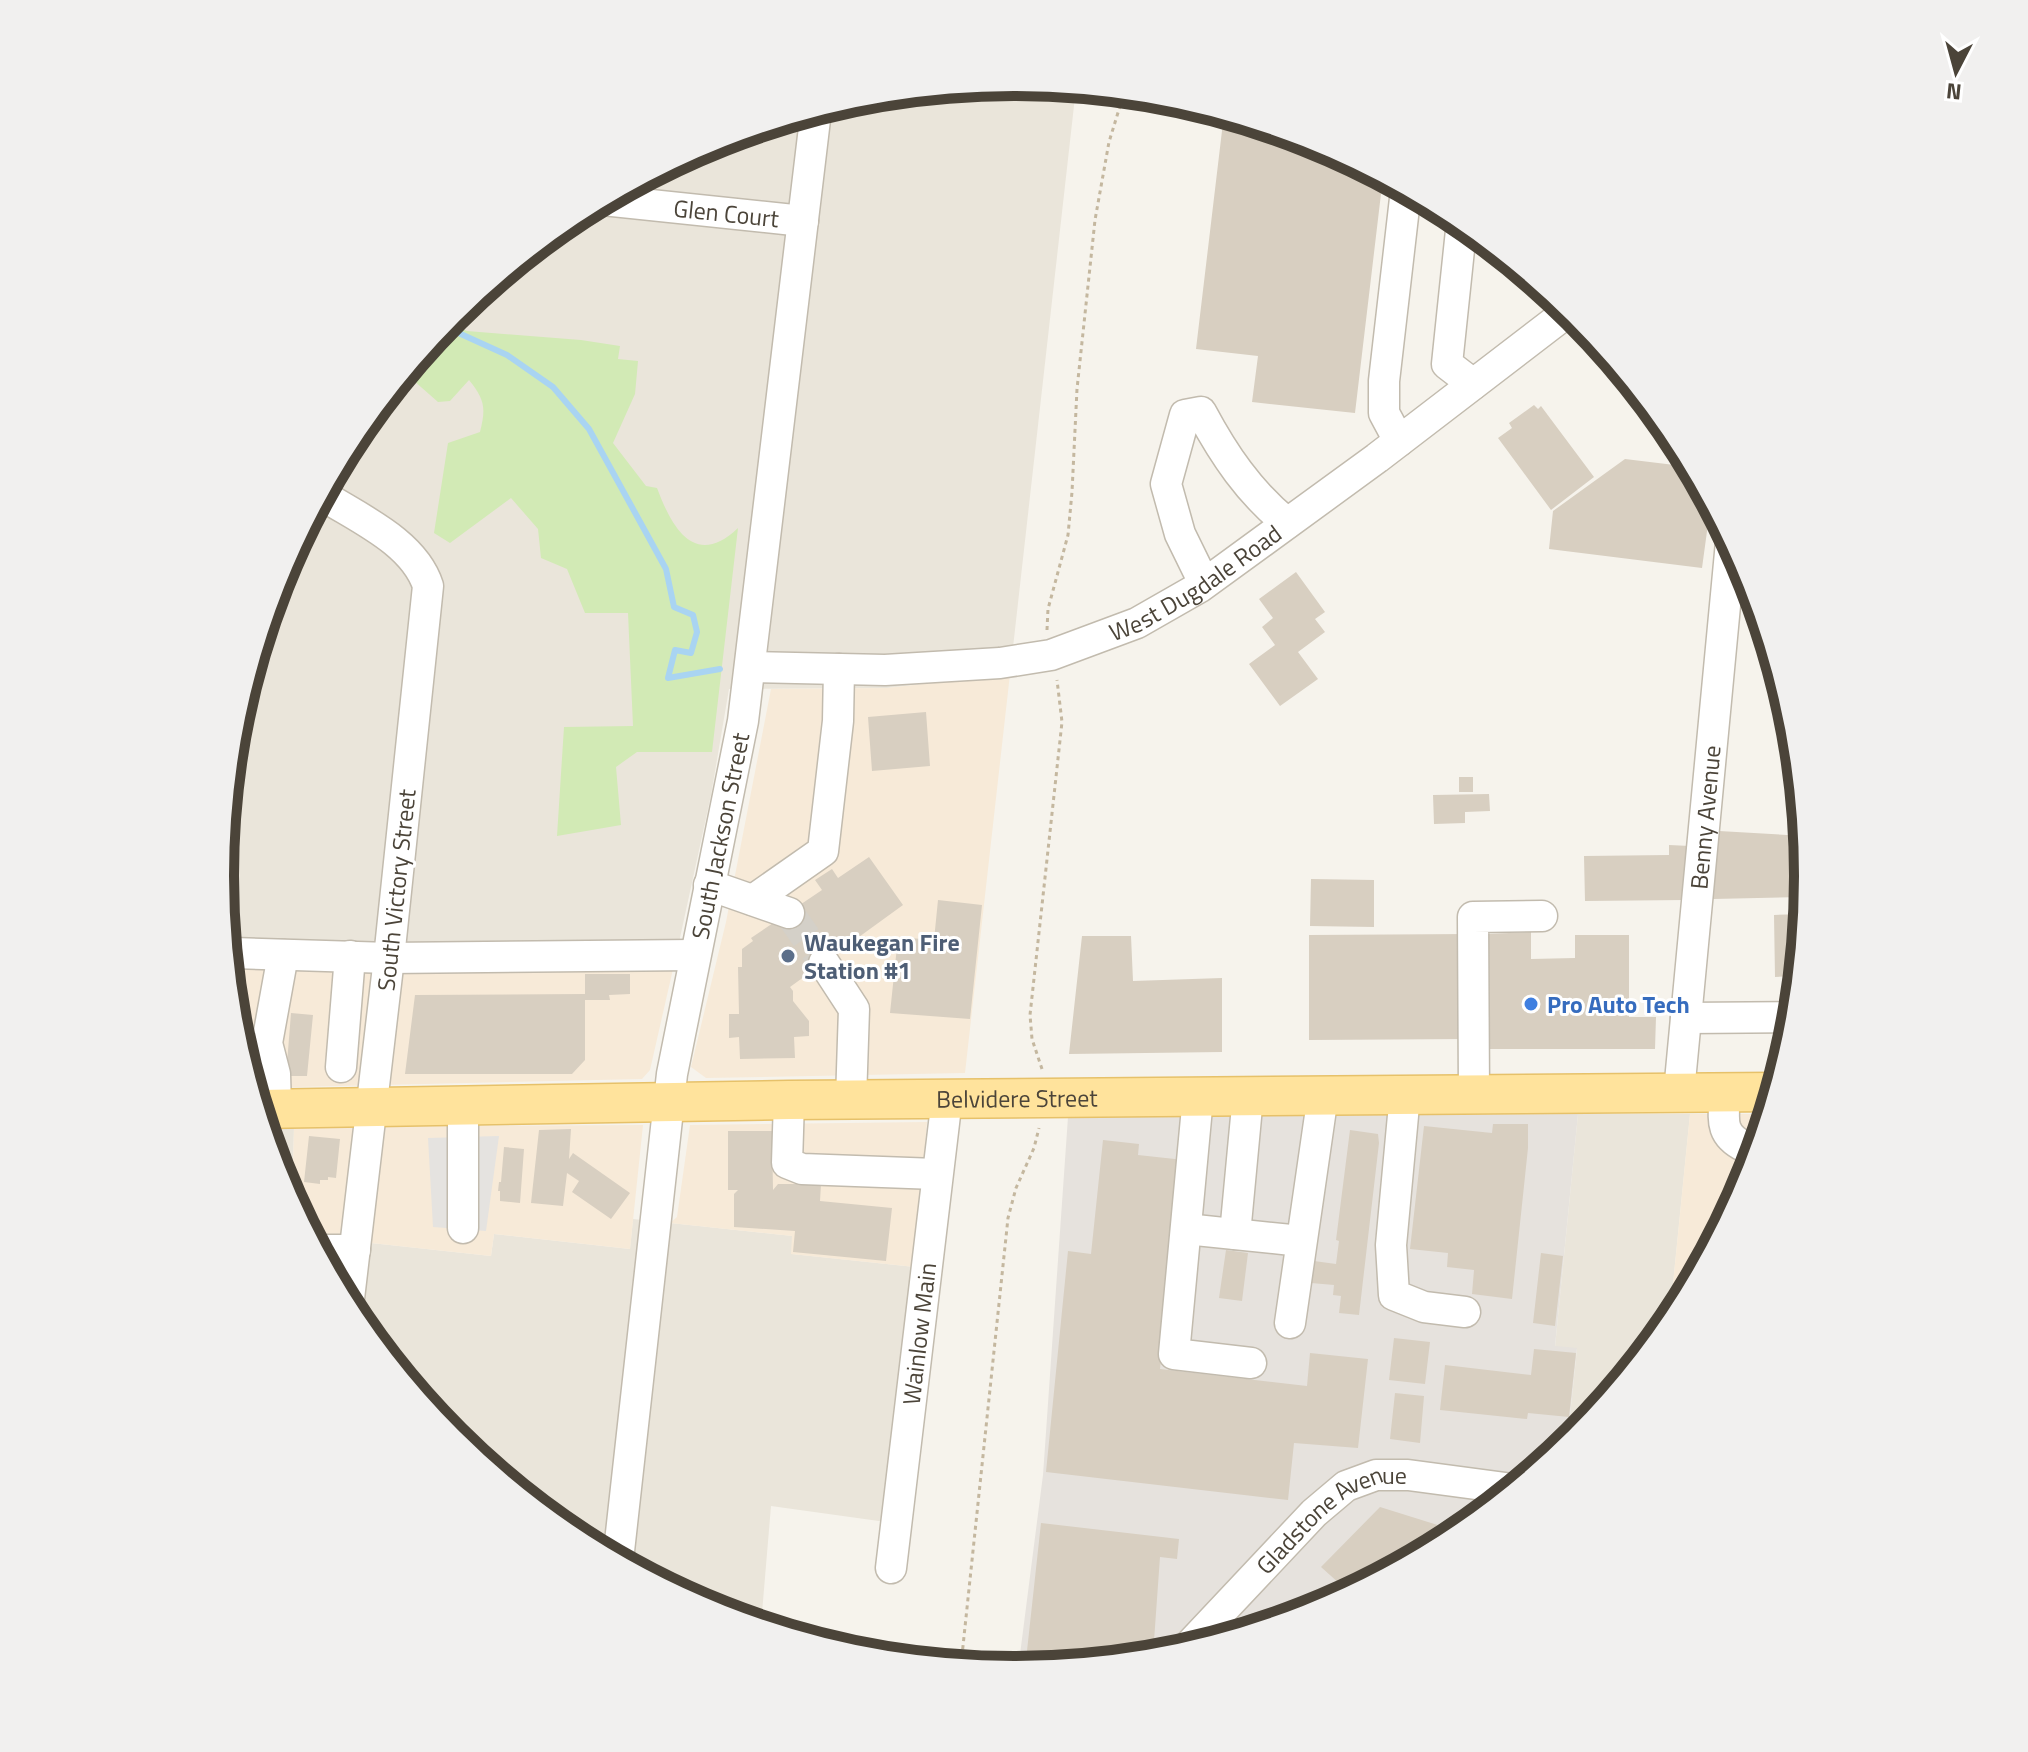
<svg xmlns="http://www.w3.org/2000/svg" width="2028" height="1752" font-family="'Titillium Web',sans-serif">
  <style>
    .residential { fill: #eae5da }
    .commercial { fill: #f7ead8 }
    .industrial { fill: #e6e2dd }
    .green { fill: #d2eab5 }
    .parking { fill: #e5e3e0 }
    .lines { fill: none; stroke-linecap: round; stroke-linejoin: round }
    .stream { stroke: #a9d4f2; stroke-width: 6 }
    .building { fill: #d8cfc1 }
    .minor-tunnel { stroke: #d4d0c8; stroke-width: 30; stroke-dasharray: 30 15; stroke-linecap: butt }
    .minor-casing { stroke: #c2bbae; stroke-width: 33 }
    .major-casing { stroke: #e6c16a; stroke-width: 41 }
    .path { stroke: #c4b79f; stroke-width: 3; stroke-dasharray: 4 4; stroke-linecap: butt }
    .minor { stroke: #fff; stroke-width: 30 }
    .major { stroke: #ffe39c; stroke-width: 38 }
    .service-dot { fill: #5c6f8a; stroke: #fff; stroke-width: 3 }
    .shop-dot { fill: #3f7fe0; stroke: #fff; stroke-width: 3 }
    .labels { text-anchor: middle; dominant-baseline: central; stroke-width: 6; stroke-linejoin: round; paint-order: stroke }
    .street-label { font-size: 24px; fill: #4b4439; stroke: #fff }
    .service-label { font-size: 24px; font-weight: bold; fill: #4e5e75; stroke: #fff; text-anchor: start }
    .shop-label { font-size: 24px; font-weight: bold; fill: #366cbe; stroke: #fff; text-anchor: start }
    .rim { fill: none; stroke: #4b4439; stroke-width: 10 }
  </style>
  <rect width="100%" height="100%" fill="#f6f3ec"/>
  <!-- residential -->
  <path class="residential" d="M 1014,82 L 1076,88 L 1010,674 L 887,688 L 729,689 L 711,795 L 678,947 L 227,947 L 220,876 L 235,721 L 281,572 L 354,435 L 453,314 L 573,216 L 711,142 L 860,97 Z
    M 1578,1114 L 1690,1114 L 1669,1324 L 1567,1444 L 1577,1349 L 1555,1347 Z
    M 294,1127 L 292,1201 L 280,1179 L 265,1129 Z
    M 633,1219 L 793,1236 L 792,1254 L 915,1267 L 886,1522 L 771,1506 L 761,1625 L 710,1609 L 573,1536 L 452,1437 L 354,1317 L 314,1243 L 371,1243 L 491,1256 L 494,1234 L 630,1249 Z"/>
  <!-- commercial -->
  <path class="commercial" d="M 1010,674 L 965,1073 L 706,1078 L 691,1067 L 726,922 L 771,689 L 887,688 Z
    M 227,947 L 678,947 L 650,1070 L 642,1079 L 253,1088 L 235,1030 Z
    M 1690,1114 L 1768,1114 L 1747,1180 L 1669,1324 Z
    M 927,1122 L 915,1267 L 791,1254 L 792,1236 L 670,1223 L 677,1217 L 690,1125 Z
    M 643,1125 L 630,1249 L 494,1234 L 491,1256 L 371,1243 L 314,1243 L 292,1201 L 294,1127 Z"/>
  <!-- industrial -->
  <path class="industrial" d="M 1578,1114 L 1555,1346 L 1577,1348 L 1567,1444 L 1455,1536 L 1317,1610 L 1168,1655 L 1018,1670 L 1043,1475 L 1068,1117 Z"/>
  <!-- green -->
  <path class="green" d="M 447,322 L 467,331 L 581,340 L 620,346 L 618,359 L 638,361 L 635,394 L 613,443 L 646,486 L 657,488 C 672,528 695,569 738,528 L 712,752 L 637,752 L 616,767 L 621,825 L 557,836 L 564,727 L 633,726 L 628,613 L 585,613 L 567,569 L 541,558 L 538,529 L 511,498 L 450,543 L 434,533 L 448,443 L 480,432 C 486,408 485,400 469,380 L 450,401 L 438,402 L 405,373 Z"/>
  <!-- parking -->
  <path class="parking" d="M 499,1136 L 486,1231 L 433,1227 L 428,1138 Z"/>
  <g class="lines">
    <!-- stream -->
    <path class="stream" d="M 441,329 L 452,330 L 507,355 L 553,387 L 589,429 L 666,569 L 674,607 L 693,615 L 697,632 L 691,653 L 675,650 L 668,678 L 720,669"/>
  </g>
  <!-- building -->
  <path class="building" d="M 1224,114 L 1318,143 L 1383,177 L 1355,413 L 1252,402 L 1258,356 L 1196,349 Z
    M 1534,405 L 1538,409 L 1541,406 L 1594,477 L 1551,510 L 1498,438 L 1512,428 L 1509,423 Z
    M 1625,459 L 1691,467 L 1723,525 L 1708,524 L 1702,568 L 1549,549 L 1553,511 Z
    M 1296,572 L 1325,612 L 1315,619 L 1325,632 L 1298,652 L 1318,679 L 1280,706 L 1249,664 L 1275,645 L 1262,627 L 1273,618 L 1259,599 Z
    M 926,712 L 930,766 L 872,771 L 868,717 Z
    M 1459,777 L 1473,777 L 1473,792 L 1459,792 Z
    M 1489,794 L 1490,811 L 1465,812 L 1465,823 L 1434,824 L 1433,795 Z
    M 1719,831 L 1804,836 L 1806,861 L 1803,897 L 1713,899 Z
    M 1669,845 L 1690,846 L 1685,900 L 1585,901 L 1584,856 L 1669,855 Z
    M 869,857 L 903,905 L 790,987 L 793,991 L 793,1001 L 809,1021 L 809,1036 L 794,1037 L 795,1058 L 740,1059 L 739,1037 L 729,1038 L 729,1014 L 739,1014 L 738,967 L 742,967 L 742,949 L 753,941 L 751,938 L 822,890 L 815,880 L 832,869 L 838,878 Z
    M 1311,879 L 1374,880 L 1374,927 L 1310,926 Z
    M 938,900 L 982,905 L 970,1019 L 890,1013 L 898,937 L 934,940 Z
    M 1804,914 L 1798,976 L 1775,977 L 1774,915 Z
    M 1531,932 L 1531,959 L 1575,958 L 1575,935 L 1629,935 L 1629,1017 L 1656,1017 L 1655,1049 L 1486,1049 L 1486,934 Z
    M 1469,934 L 1469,1039 L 1309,1040 L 1309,935 Z
    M 1082,936 L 1131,936 L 1133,981 L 1222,978 L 1222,1052 L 1069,1054 Z
    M 585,974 L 630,974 L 630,994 L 609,995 L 610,1000 L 585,1000 L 585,1060 L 572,1074 L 405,1074 L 415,995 L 585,994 Z
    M 231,987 L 238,987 L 235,1016 L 234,1016 Z
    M 291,1013 L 313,1015 L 307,1076 L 286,1076 Z
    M 1493,1124 L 1528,1124 L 1528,1148 L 1512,1299 L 1472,1294 L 1474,1270 L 1447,1267 L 1448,1253 L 1410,1249 L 1424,1126 L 1492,1133 Z
    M 571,1129 L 569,1159 L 573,1153 L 630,1193 L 611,1219 L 572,1192 L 579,1181 L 567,1173 L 563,1206 L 531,1203 L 539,1130 Z
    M 1350,1130 L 1378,1134 L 1379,1143 L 1359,1315 L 1339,1313 L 1341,1296 L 1333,1295 L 1334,1285 L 1311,1283 L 1314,1261 L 1336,1264 L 1339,1241 L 1336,1240 Z
    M 728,1131 L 772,1131 L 773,1190 L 778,1184 L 821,1184 L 820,1201 L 892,1208 L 886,1261 L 793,1252 L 795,1231 L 734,1227 L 734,1194 L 738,1190 L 728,1190 Z
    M 309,1136 L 340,1139 L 336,1178 L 328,1177 L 328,1180 L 320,1180 L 320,1184 L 304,1182 Z
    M 1103,1140 L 1139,1144 L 1138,1155 L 1184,1160 L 1160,1369 L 1307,1386 L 1310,1353 L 1368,1359 L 1358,1448 L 1294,1443 L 1288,1500 L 1046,1472 L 1068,1251 L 1091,1254 Z
    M 504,1147 L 524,1149 L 520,1203 L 500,1201 L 500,1191 L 498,1191 L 499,1182 L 501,1182 Z
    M 1226,1250 L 1248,1253 L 1242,1301 L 1219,1298 Z
    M 1541,1253 L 1563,1256 L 1555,1326 L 1533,1323 Z
    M 1394,1338 L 1430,1342 L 1425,1384 L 1389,1380 Z
    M 1534,1349 L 1576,1353 L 1569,1417 L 1528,1413 L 1527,1419 L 1440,1410 L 1445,1365 L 1531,1375 Z
    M 1395,1393 L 1424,1396 L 1420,1443 L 1390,1439 Z
    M 1380,1507 L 1460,1532 L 1350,1593 L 1321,1567 Z
    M 1041,1523 L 1179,1539 L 1177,1559 L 1160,1557 L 1154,1641 L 1139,1658 L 1072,1664 L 1026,1660 Z
    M 1269,1613 L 1279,1621 L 1255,1629 Z"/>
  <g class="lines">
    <!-- minor-tunnel -->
    <path class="minor-tunnel" d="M 789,913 L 824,963"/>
    <defs>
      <g id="minor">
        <path id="s1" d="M 603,200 L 803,221"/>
        <path d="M 1462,221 L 1447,364 L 1473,384"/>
        <path d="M 1399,441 L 1384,413 L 1384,381 L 1406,190"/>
        <path d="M 322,495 C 358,518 414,542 428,586 L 389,958 L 348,1307"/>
        <path d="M 1204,583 L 1180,534 L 1166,484 L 1185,415 L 1201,412 C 1224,455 1249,492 1287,523"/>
        <path id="s2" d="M 750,667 L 885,670 L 1000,663 L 1051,655 L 1137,623 L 1200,587 L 1377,458 L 1570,310"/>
        <path d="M 709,885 L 789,913"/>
        <path d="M 753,900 L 823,851 L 838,721 L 839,669"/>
        <path d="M 228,955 L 234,953 L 389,958 L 695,955"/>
        <path d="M 824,963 L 854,1009 L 851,1100"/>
        <path d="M 1686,1018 L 1794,1017"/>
        <path d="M 341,1067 L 350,956"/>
        <path id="s3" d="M 1679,1092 L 1731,542"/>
        <path d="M 1725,1092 C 1724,1118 1718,1134 1745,1147 L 1759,1143"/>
        <path d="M 1474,1093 L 1473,917 L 1542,916"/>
        <path d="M 1405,1094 L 1391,1245 L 1394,1295 L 1424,1307 L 1465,1312"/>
        <path d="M 1198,1097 L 1174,1354 L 1251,1363"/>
        <path d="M 789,1100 L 787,1163 L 802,1169 L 936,1174"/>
        <path d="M 463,1103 L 463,1228"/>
        <path d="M 276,1108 L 275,1074 L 267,1043 L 283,955"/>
        <path d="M 1186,1229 L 1301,1241"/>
        <path d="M 1235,1234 L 1248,1096"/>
        <path d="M 318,1250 L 355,1250"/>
        <path d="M 1290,1323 L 1323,1095"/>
        <path id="s4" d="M 618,1560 L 672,1074 L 743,721 L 816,111"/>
        <path id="s5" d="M 891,1568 L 947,1098"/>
        <path id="s6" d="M 1186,1649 L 1314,1513 L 1346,1486 L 1376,1475 L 1408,1475 L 1513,1489"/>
      </g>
      <g id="major">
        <path id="s7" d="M 259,1109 L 789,1100 L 1774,1092"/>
      </g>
    </defs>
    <!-- minor casing -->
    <use href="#minor" class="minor-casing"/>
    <!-- major casing -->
    <use href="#major" class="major-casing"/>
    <!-- path -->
    <path class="path" d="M 1047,630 L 1048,609 L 1068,535 L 1072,492 L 1077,389 L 1095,220 L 1109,142 L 1124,93
      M 1042,1069 L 1032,1039 L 1030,1015 L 1062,722 L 1057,680
      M 961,1665 L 1008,1218 L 1016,1188 L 1034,1148 L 1039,1128"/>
    <!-- minor -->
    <use href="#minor" class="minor"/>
    <!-- major -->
    <use href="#major" class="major"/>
  </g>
  <!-- markers -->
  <circle class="service-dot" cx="788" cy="956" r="8"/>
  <circle class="shop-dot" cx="1531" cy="1004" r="8"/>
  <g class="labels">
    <!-- street labels -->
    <g class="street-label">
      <text stroke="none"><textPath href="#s1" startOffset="124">Glen Court</textPath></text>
      <text stroke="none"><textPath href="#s2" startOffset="464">West Dugdale Road</textPath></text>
      <text stroke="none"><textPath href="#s3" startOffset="276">Benny Avenue</textPath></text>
      <text stroke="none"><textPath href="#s4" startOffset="732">South Jackson Street</textPath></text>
      <text transform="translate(396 890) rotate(-84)">South Victory Street</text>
      <text stroke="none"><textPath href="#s7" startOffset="758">Belvidere Street</textPath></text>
      <text stroke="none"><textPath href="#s5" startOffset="236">Wainlow Main</textPath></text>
      <text stroke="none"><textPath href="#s6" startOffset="200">Gladstone Avenue</textPath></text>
    </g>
    <!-- service labels -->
    <g class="service-label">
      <text x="804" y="942">Waukegan Fire<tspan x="804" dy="28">Station #1</tspan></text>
    </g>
    <!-- shop labels -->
    <g class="shop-label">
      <text x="1547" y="1004">Pro Auto Tech</text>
    </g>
  </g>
  <!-- crop -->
  <path d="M0 0H2028V1752H0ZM234 876a780 780 0 1 1 1560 0a780 780 0 1 1-1560 0Z" fill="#f1f0ef" fill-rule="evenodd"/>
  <path class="rim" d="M234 876a780 780 0 1 1 1560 0a780 780 0 1 1-1560 0Z"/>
  <!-- north arrow -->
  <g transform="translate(1956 72) rotate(186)" stroke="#ffffff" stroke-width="6" paint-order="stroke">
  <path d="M0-6L14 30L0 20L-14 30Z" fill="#4b4439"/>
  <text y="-12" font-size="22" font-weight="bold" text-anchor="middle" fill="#4b4439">N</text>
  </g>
</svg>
